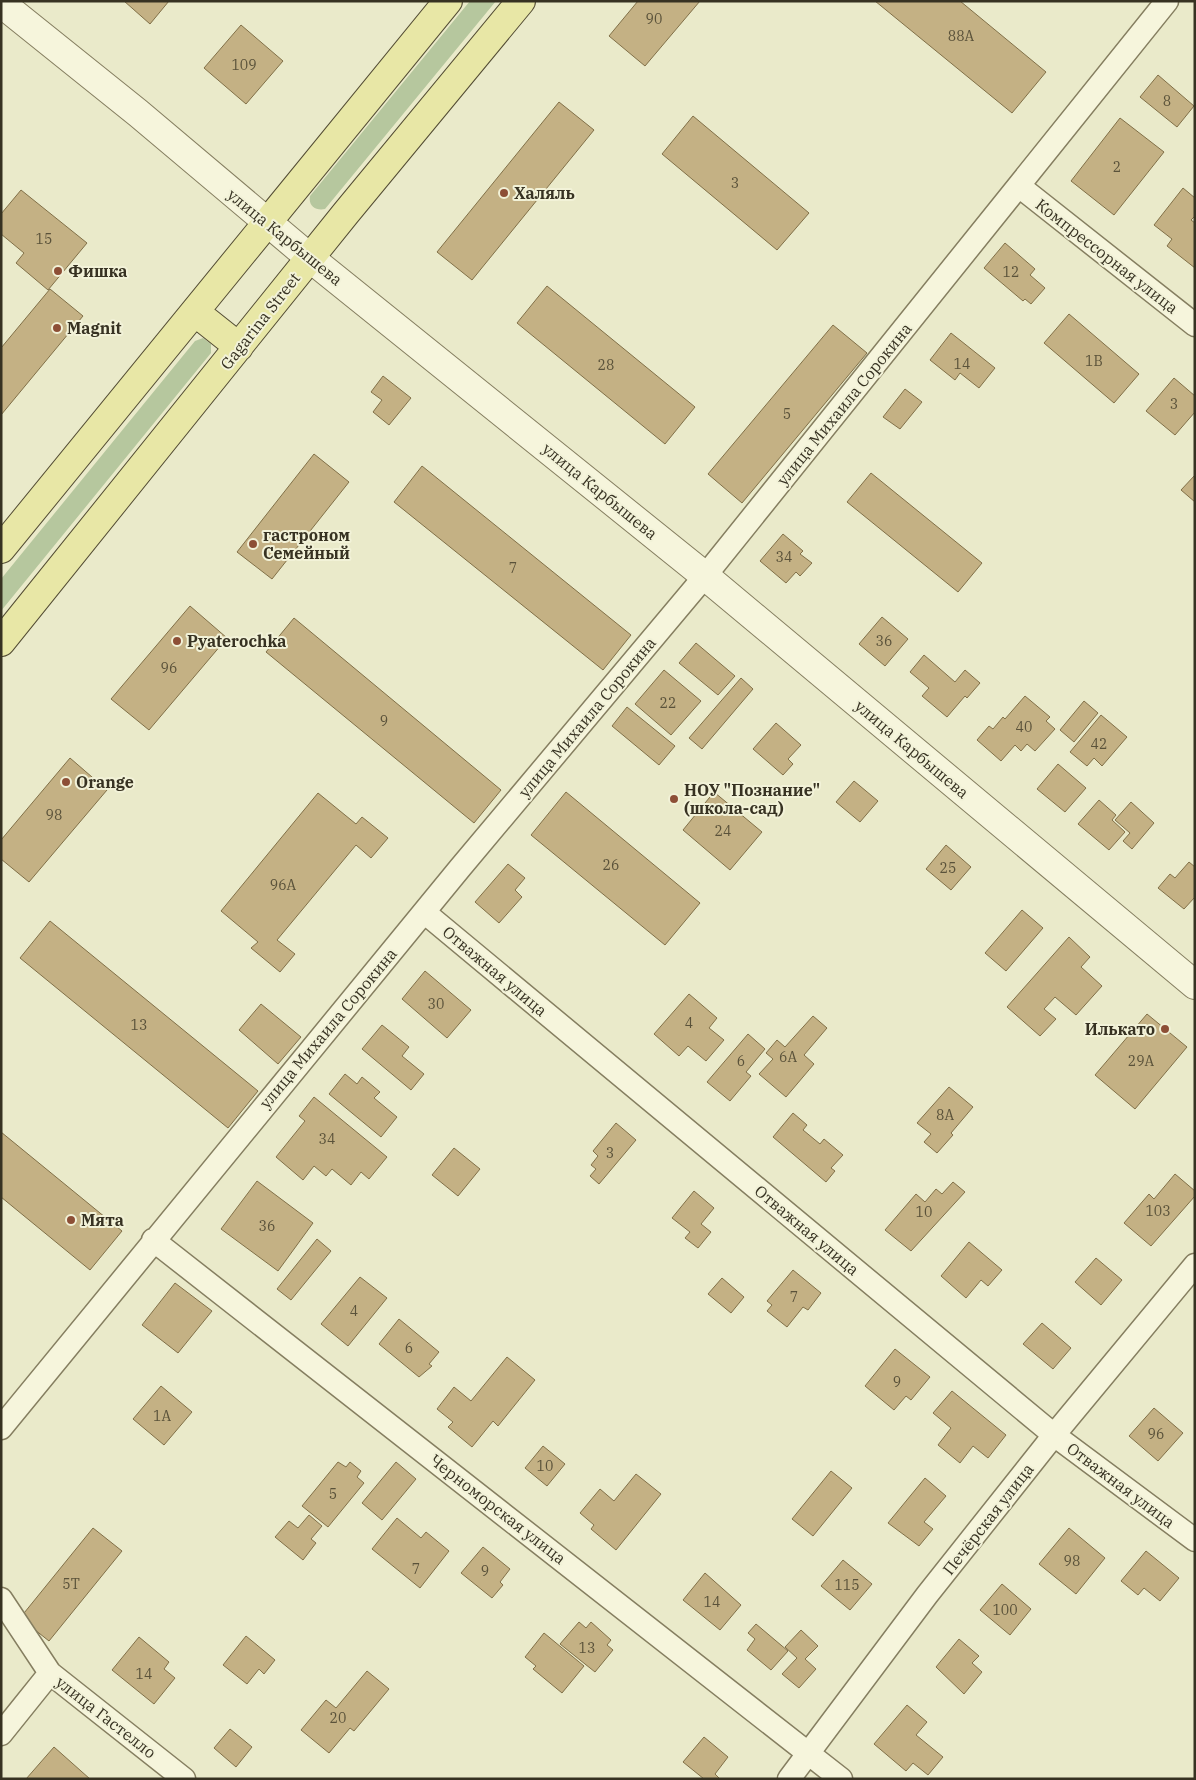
<svg xmlns="http://www.w3.org/2000/svg" width="1196" height="1780" font-family="'IBM Plex Serif',serif">
  <style>
    .green { fill: #b6c79e }
    .building { fill: #c4b184; stroke: #817048 }
    .lines { fill: none; stroke-linecap: round; stroke-linejoin: round }
    .minor-casing { stroke: #857e60; stroke-width: 25 }
    .tertiary-casing { stroke: #857e60; stroke-width: 30 }
    .primary-casing { stroke: #534c33; stroke-width: 30 }
    .minor { stroke: #f6f5dc; stroke-width: 22 }
    .tertiary { stroke: #f6f5dc; stroke-width: 28 }
    .primary { stroke: #e8e7a6; stroke-width: 28 }
    .poi-dot { fill: #8d4f36; stroke: #f2f2d8; stroke-width: 2 }
    .labels { text-anchor: middle; dominant-baseline: central; stroke-width: 4; stroke-linejoin: round; paint-order: stroke }
    .number-label { font-size: 14px; fill: #5a523a }
    .poi-label { font-size: 16px; font-weight: bold; fill: #373222; stroke: #f2f2d8; text-anchor: start }
    .street-label { font-size: 16px; fill: #373222; stroke: #f2f2d8 }
  </style>
  <rect width="100%" height="100%" fill="#eaeaca"/>
  <!-- green -->
  <path class="green" d="M 470,1 L 496,1 L 325,209 C 316,211 308,206 310,196 Z
    M 203,338 L 211,344 L 211,353 L 1,611 L 1,579 L 195,341 Z"/>
  <!-- building -->
  <path class="building" d="M 124,1 L 169,1 L 150,24 Z
    M 638,1 L 700,1 L 645,66 L 609,36 Z
    M 875,1 L 960,1 L 1046,72 L 1012,113 Z
    M 241,25 L 283,61 L 246,104 L 204,68 Z
    M 1158,75 L 1194,106 L 1177,127 L 1140,97 Z
    M 559,102 L 594,130 L 472,280 L 437,252 Z
    M 693,116 L 809,213 L 777,250 L 662,154 Z
    M 1120,118 L 1164,152 L 1114,215 L 1071,181 Z
    M 1183,188 L 1195,198 L 1195,216 L 1191,220 L 1195,223 L 1195,268 L 1167,246 L 1172,239 L 1154,225 Z
    M 21,190 L 87,243 L 48,290 L 16,263 L 24,253 L 1,234 L 1,214 Z
    M 1005,243 L 1035,269 L 1030,275 L 1045,288 L 1031,304 L 1025,299 L 1023,301 L 984,268 Z
    M 547,286 L 695,407 L 665,444 L 517,323 Z
    M 50,289 L 83,316 L 1,415 L 1,348 Z
    M 1069,314 L 1139,374 L 1114,403 L 1044,343 Z
    M 833,325 L 867,353 L 742,503 L 708,474 Z
    M 951,333 L 995,368 L 979,388 L 960,373 L 955,380 L 930,360 Z
    M 383,376 L 411,398 L 389,425 L 373,412 L 382,400 L 371,392 Z
    M 1174,378 L 1195,396 L 1195,412 L 1175,435 L 1146,411 Z
    M 905,389 L 922,402 L 900,429 L 883,417 Z
    M 314,454 L 349,482 L 272,579 L 237,552 Z
    M 422,466 L 631,635 L 603,670 L 394,502 Z
    M 871,473 L 982,563 L 958,592 L 847,502 Z
    M 1195,475 L 1195,502 L 1181,490 Z
    M 783,534 L 803,551 L 800,554 L 812,563 L 800,576 L 796,572 L 786,583 L 760,561 Z
    M 190,606 L 227,638 L 149,730 L 111,699 Z
    M 882,617 L 908,639 L 885,666 L 859,644 Z
    M 294,618 L 501,790 L 474,823 L 266,652 Z
    M 696,643 L 735,676 L 718,695 L 679,663 Z
    M 924,655 L 955,682 L 965,670 L 980,683 L 967,698 L 965,696 L 947,717 L 922,696 L 929,688 L 910,672 Z
    M 664,670 L 701,701 L 671,735 L 635,704 Z
    M 741,678 L 753,689 L 702,749 L 689,738 Z
    M 1025,696 L 1050,717 L 1046,721 L 1055,729 L 1035,751 L 1027,744 L 1021,751 L 1015,745 L 1001,761 L 977,740 L 989,726 L 993,729 L 1003,717 L 1005,719 Z
    M 1084,701 L 1098,713 L 1074,742 L 1060,730 Z
    M 627,707 L 675,746 L 659,765 L 612,726 Z
    M 1101,715 L 1127,737 L 1102,766 L 1094,758 L 1087,766 L 1070,752 Z
    M 776,723 L 801,745 L 788,759 L 793,764 L 783,775 L 753,749 Z
    M 70,758 L 107,790 L 29,882 L 1,859 L 1,840 Z
    M 1058,764 L 1086,788 L 1065,812 L 1037,789 Z
    M 854,781 L 878,801 L 860,822 L 836,802 Z
    M 566,792 L 700,903 L 665,945 L 531,835 Z
    M 714,792 L 762,832 L 730,870 L 683,830 Z
    M 318,793 L 356,824 L 362,817 L 388,838 L 371,858 L 356,845 L 277,940 L 295,954 L 280,972 L 251,948 L 258,942 L 221,911 Z
    M 1099,800 L 1116,815 L 1112,820 L 1125,832 L 1109,850 L 1078,824 Z
    M 1131,802 L 1154,823 L 1132,849 L 1123,841 L 1130,833 L 1115,820 Z
    M 946,845 L 971,867 L 951,890 L 926,869 Z
    M 1189,862 L 1195,867 L 1195,897 L 1184,909 L 1158,888 L 1170,874 L 1175,878 Z
    M 508,864 L 525,878 L 515,890 L 522,897 L 499,923 L 475,902 Z
    M 1022,910 L 1043,928 L 1006,971 L 985,953 Z
    M 50,921 L 258,1091 L 228,1128 L 20,958 Z
    M 1069,937 L 1090,957 L 1081,967 L 1102,986 L 1076,1015 L 1055,997 L 1044,1009 L 1056,1019 L 1040,1036 L 1007,1007 Z
    M 425,971 L 471,1010 L 447,1038 L 402,999 Z
    M 689,994 L 717,1018 L 709,1028 L 724,1040 L 706,1061 L 688,1046 L 679,1056 L 654,1034 Z
    M 261,1004 L 301,1037 L 278,1064 L 239,1030 Z
    M 1147,1014 L 1187,1047 L 1135,1109 L 1095,1075 Z
    M 813,1016 L 827,1028 L 804,1055 L 814,1064 L 786,1097 L 759,1074 L 773,1059 L 766,1053 L 777,1040 L 785,1047 Z
    M 382,1025 L 409,1047 L 402,1056 L 424,1074 L 411,1090 L 362,1049 Z
    M 748,1034 L 765,1049 L 746,1072 L 751,1076 L 730,1101 L 707,1082 Z
    M 345,1074 L 357,1084 L 362,1077 L 380,1092 L 374,1098 L 397,1117 L 381,1137 L 329,1094 Z
    M 949,1087 L 973,1107 L 951,1133 L 953,1135 L 937,1153 L 924,1142 L 931,1134 L 917,1123 Z
    M 314,1097 L 387,1157 L 369,1179 L 361,1172 L 351,1185 L 332,1169 L 326,1176 L 314,1166 L 303,1180 L 276,1157 L 305,1121 L 299,1116 Z
    M 793,1113 L 807,1125 L 803,1130 L 820,1144 L 824,1139 L 843,1155 L 831,1168 L 835,1171 L 826,1182 L 773,1137 Z
    M 616,1123 L 636,1140 L 599,1184 L 590,1176 L 596,1169 L 591,1165 L 598,1156 L 593,1151 Z
    M 1,1132 L 122,1231 L 90,1270 L 1,1197 Z
    M 454,1148 L 480,1169 L 458,1196 L 432,1175 Z
    M 1175,1174 L 1195,1191 L 1195,1196 L 1151,1246 L 1124,1223 L 1149,1194 L 1154,1199 Z
    M 257,1181 L 313,1223 L 278,1271 L 221,1229 Z
    M 953,1182 L 965,1192 L 911,1251 L 885,1230 L 916,1194 L 925,1202 L 936,1189 L 942,1194 Z
    M 694,1191 L 714,1208 L 701,1224 L 711,1232 L 698,1248 L 685,1238 L 690,1232 L 672,1218 Z
    M 317,1239 L 331,1251 L 291,1300 L 277,1289 Z
    M 969,1242 L 1002,1270 L 988,1286 L 981,1280 L 966,1298 L 941,1276 Z
    M 1096,1258 L 1122,1280 L 1101,1305 L 1075,1282 Z
    M 793,1270 L 821,1293 L 808,1310 L 803,1307 L 787,1327 L 767,1311 L 772,1305 L 767,1301 Z
    M 360,1277 L 387,1298 L 348,1346 L 321,1324 Z
    M 722,1278 L 744,1297 L 731,1313 L 708,1294 Z
    M 175,1283 L 212,1311 L 178,1353 L 142,1325 Z
    M 399,1319 L 439,1352 L 429,1364 L 432,1366 L 419,1377 L 379,1344 Z
    M 1042,1323 L 1071,1348 L 1053,1369 L 1023,1344 Z
    M 895,1349 L 930,1377 L 911,1400 L 906,1396 L 894,1410 L 865,1386 Z
    M 507,1357 L 535,1380 L 498,1426 L 493,1421 L 472,1447 L 448,1427 L 453,1422 L 437,1409 L 454,1387 L 471,1401 Z
    M 161,1386 L 192,1412 L 164,1445 L 133,1419 Z
    M 952,1391 L 1006,1435 L 988,1458 L 973,1446 L 960,1463 L 938,1445 L 951,1428 L 933,1413 Z
    M 1154,1408 L 1183,1433 L 1158,1461 L 1129,1436 Z
    M 543,1446 L 565,1464 L 547,1486 L 525,1468 Z
    M 338,1462 L 346,1467 L 350,1462 L 361,1471 L 357,1477 L 364,1483 L 328,1527 L 302,1506 Z
    M 396,1462 L 416,1479 L 382,1520 L 362,1503 Z
    M 831,1471 L 852,1488 L 813,1536 L 792,1519 Z
    M 636,1474 L 661,1494 L 616,1550 L 591,1529 L 594,1525 L 580,1513 L 600,1489 L 614,1501 Z
    M 925,1478 L 946,1496 L 924,1522 L 933,1529 L 919,1546 L 888,1523 Z
    M 309,1515 L 322,1526 L 311,1539 L 316,1543 L 303,1560 L 275,1537 L 289,1521 L 298,1528 Z
    M 397,1518 L 421,1538 L 426,1532 L 449,1551 L 420,1588 L 372,1549 Z
    M 93,1528 L 122,1551 L 49,1641 L 20,1618 Z
    M 1069,1528 L 1105,1558 L 1076,1594 L 1039,1564 Z
    M 483,1547 L 510,1569 L 500,1582 L 503,1585 L 492,1598 L 461,1573 Z
    M 1146,1551 L 1179,1578 L 1160,1601 L 1144,1588 L 1138,1595 L 1121,1581 Z
    M 843,1560 L 872,1584 L 850,1610 L 821,1586 Z
    M 705,1573 L 741,1605 L 720,1630 L 683,1600 Z
    M 1002,1584 L 1031,1609 L 1010,1635 L 980,1610 Z
    M 579,1622 L 586,1628 L 591,1622 L 611,1640 L 607,1645 L 613,1650 L 595,1672 L 560,1644 Z
    M 756,1624 L 788,1651 L 771,1670 L 747,1650 L 755,1639 L 748,1633 Z
    M 801,1630 L 818,1646 L 805,1659 L 816,1669 L 799,1688 L 782,1674 L 797,1658 L 785,1647 Z
    M 544,1633 L 584,1666 L 562,1693 L 533,1669 L 536,1666 L 525,1657 Z
    M 246,1636 L 275,1660 L 264,1674 L 259,1669 L 247,1684 L 223,1665 Z
    M 139,1637 L 169,1662 L 164,1669 L 175,1678 L 154,1704 L 112,1670 Z
    M 959,1639 L 979,1656 L 972,1663 L 982,1672 L 964,1694 L 936,1667 Z
    M 367,1671 L 389,1689 L 354,1731 L 350,1728 L 329,1753 L 301,1730 L 326,1700 L 336,1708 Z
    M 907,1705 L 927,1722 L 916,1735 L 943,1757 L 928,1775 L 913,1763 L 906,1771 L 874,1744 Z
    M 230,1729 L 252,1747 L 236,1767 L 214,1748 Z
    M 704,1737 L 728,1757 L 715,1774 L 720,1779 L 704,1779 L 683,1762 Z
    M 54,1747 L 90,1779 L 26,1779 Z"/>
  <g class="lines">
    <defs>
      <path id="minor" d="M 1019,186 L 1195,325
        M 424,912 L 1054,1435 L 1195,1540
        M 153,1240 L 841,1779
        M 1,1428 L 460,868 L 705,576 L 1167,1
        M 1,1599 L 50,1673 L 184,1779
        M 1,1734 L 50,1673
        M 789,1779 L 927,1595 L 1054,1435 L 1195,1265"/>
      <path id="tertiary" d="M 1,3 L 138,113 L 310,258 L 705,576 L 1195,985"/>
      <path id="primary" d="M 195,312 L 239,347
        M 1,549 L 448,1
        M 1,642 L 346,213 L 521,1"/>
    </defs>
    <!-- minor casing -->
    <use href="#minor" class="minor-casing"/>
    <!-- tertiary casing -->
    <use href="#tertiary" class="tertiary-casing"/>
    <!-- primary casing -->
    <use href="#primary" class="primary-casing"/>
    <!-- minor -->
    <use href="#minor" class="minor"/>
    <!-- tertiary -->
    <use href="#tertiary" class="tertiary"/>
    <!-- primary -->
    <use href="#primary" class="primary"/>
  </g>
  <!-- markers -->
  <g class="poi-dot">
    <circle cx="504" cy="193" r="5"/>
    <circle cx="58" cy="271" r="5"/>
    <circle cx="57" cy="328" r="5"/>
    <circle cx="253" cy="544" r="5"/>
    <circle cx="177" cy="641" r="5"/>
    <circle cx="66" cy="782" r="5"/>
    <circle cx="674" cy="799" r="5"/>
    <circle cx="1165" cy="1029" r="5"/>
    <circle cx="71" cy="1220" r="5"/>
  </g>
  <g class="labels">
    <!-- number labels -->
    <g class="number-label">
      <text x="654" y="19">90</text>
      <text x="961" y="36">88А</text>
      <text x="244" y="65">109</text>
      <text x="1167" y="101">8</text>
      <text x="1117" y="167">2</text>
      <text x="735" y="183">3</text>
      <text x="44" y="239">15</text>
      <text x="1011" y="272">12</text>
      <text x="1094" y="361">1В</text>
      <text x="962" y="364">14</text>
      <text x="606" y="365">28</text>
      <text x="1174" y="404">3</text>
      <text x="787" y="414">5</text>
      <text x="784" y="557">34</text>
      <text x="513" y="568">7</text>
      <text x="884" y="641">36</text>
      <text x="169" y="668">96</text>
      <text x="668" y="703">22</text>
      <text x="384" y="721">9</text>
      <text x="1024" y="727">40</text>
      <text x="1099" y="744">42</text>
      <text x="54" y="815">98</text>
      <text x="723" y="831">24</text>
      <text x="611" y="865">26</text>
      <text x="948" y="868">25</text>
      <text x="283" y="885">96А</text>
      <text x="436" y="1004">30</text>
      <text x="689" y="1023">4</text>
      <text x="139" y="1025">13</text>
      <text x="788" y="1057">6А</text>
      <text x="741" y="1061">6</text>
      <text x="1141" y="1061">29А</text>
      <text x="945" y="1115">8А</text>
      <text x="327" y="1139">34</text>
      <text x="610" y="1153">3</text>
      <text x="1158" y="1211">103</text>
      <text x="924" y="1212">10</text>
      <text x="267" y="1226">36</text>
      <text x="794" y="1297">7</text>
      <text x="354" y="1311">4</text>
      <text x="409" y="1348">6</text>
      <text x="897" y="1382">9</text>
      <text x="162" y="1416">1А</text>
      <text x="1156" y="1434">96</text>
      <text x="545" y="1466">10</text>
      <text x="333" y="1494">5</text>
      <text x="1072" y="1561">98</text>
      <text x="416" y="1569">7</text>
      <text x="485" y="1571">9</text>
      <text x="71" y="1584">5Т</text>
      <text x="847" y="1585">115</text>
      <text x="712" y="1602">14</text>
      <text x="1005" y="1610">100</text>
      <text x="587" y="1648">13</text>
      <text x="144" y="1674">14</text>
      <text x="338" y="1718">20</text>
    </g>
    <!-- poi labels -->
    <g class="poi-label">
      <text x="514" y="193">Халяль</text>
      <text x="68" y="271">Фишка</text>
      <text x="67" y="328">Magnit</text>
      <text x="263" y="535">гастроном<tspan x="263" dy="18">Семейный</tspan></text>
      <text x="187" y="641">Pyaterochka</text>
      <text x="76" y="782">Orange</text>
      <text x="684" y="790">НОУ "Познание"<tspan x="684" dy="18">(школа-сад)</tspan></text>
      <text x="1155" y="1029" text-anchor="end">Илькато</text>
      <text x="81" y="1220">Мята</text>
    </g>
    <!-- street labels -->
    <g class="street-label">
      <text transform="translate(285 237) rotate(39)">улица Карбышева</text>
      <text transform="translate(1107 256) rotate(38)">Компрессорная улица</text>
      <text transform="translate(260 321) rotate(-52)">Gagarina Street</text>
      <text transform="translate(844 404) rotate(-51)">улица Михаила Сорокина</text>
      <text transform="translate(600 491) rotate(39)">улица Карбышева</text>
      <text transform="translate(587 717) rotate(-50)">улица Михаила Сорокина</text>
      <text transform="translate(912 749) rotate(40)">улица Карбышева</text>
      <text transform="translate(495 971) rotate(40)">Отважная улица</text>
      <text transform="translate(328 1028) rotate(-50)">улица Михаила Сорокина</text>
      <text transform="translate(807 1230) rotate(40)">Отважная улица</text>
      <text transform="translate(1121 1485) rotate(37)">Отважная улица</text>
      <text transform="translate(498 1509) rotate(38)">Черноморская улица</text>
      <text transform="translate(988 1519) rotate(-52)">Печёрская улица</text>
      <text transform="translate(106 1717) rotate(38)">улица Гастелло</text>
    </g>
  </g>
  <!-- border -->
  <rect width="1196" height="1780" fill="none" stroke="#373222" stroke-width="5"/>
</svg>
